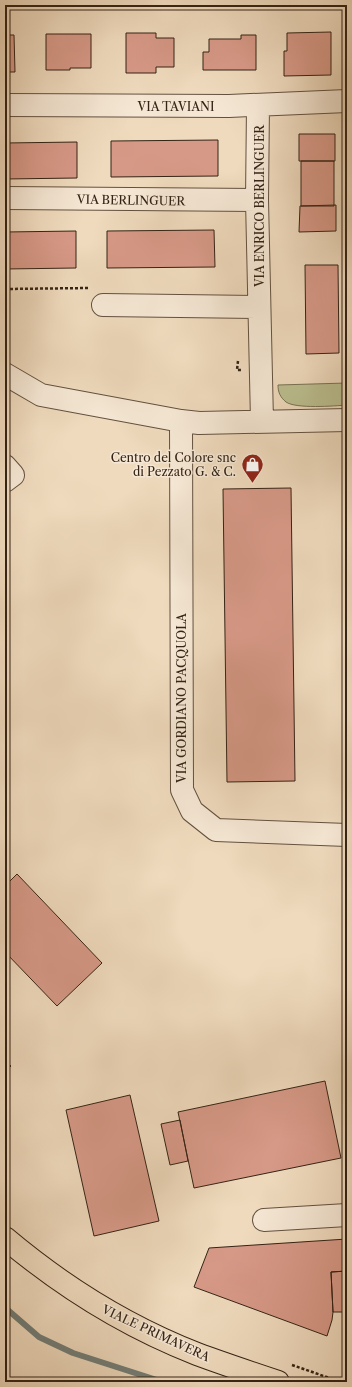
<svg xmlns="http://www.w3.org/2000/svg" width="352" height="1387" font-family="'Libre Caslon Text',serif">
  <style>
    .green { fill: #bbbf90; stroke: #787152 }
    .lines { fill: none; stroke-linecap: round; stroke-linejoin: round }
    .stream { stroke: #727d77; stroke-width: 6 }
    .building { fill: #d79987; stroke: #342315 }
    .minor-casing { stroke: #63513f; stroke-width: 24 }
    .major-casing { stroke: #342315; stroke-width: 24 }
    .path { stroke: #342315; stroke-width: 2.5; stroke-dasharray: 3 2; stroke-linecap: butt }
    .minor { stroke: #f5e7d4; stroke-width: 22 }
    .major { stroke: #efdabd; stroke-width: 22 }
    .labels { text-anchor: middle; dominant-baseline: central; stroke-width: 3; stroke-linejoin: round; paint-order: stroke }
    .street-label { font-size: 12px; fill: #342315; stroke: #f5e7d4 }
    .poi-label { font-size: 12px; fill: #342315; stroke: #f5e7d4; text-anchor: end }
  </style>
  <rect width="100%" height="100%" fill="#efdabd"/>
  <filter id="stains"><feTurbulence type="fractalNoise" baseFrequency=".005" numOctaves="4"/><feColorMatrix values="0 0 0 0 .2 0 0 0 0 .09 0 0 0 0 .02 0 0 0 .5 -.17"/></filter>
  <radialGradient id="worn" r=".72"><stop offset=".6" stop-color="#630" stop-opacity="0"/><stop offset="1" stop-color="#630" stop-opacity=".3"/></radialGradient>
  <!-- green -->
  <path class="green" d="M 347,383 L 347,405 C 334,406 296,409 286,402 C 280,397 278,392 278,385 Z"/>
  <g class="lines">
    <!-- stream -->
    <path class="stream" d="M 5,1307 L 9,1311 L 39,1337 L 73,1353 L 163,1382"/>
  </g>
  <!-- building -->
  <path class="building" d="M 331,32 L 331,75 L 284,76 L 284,51 L 287,51 L 287,33 Z
    M 126,33 L 156,33 L 156,38 L 174,38 L 174,67 L 156,67 L 156,73 L 126,73 Z
    M 46,34 L 91,34 L 91,68 L 70,68 L 70,70 L 46,70 Z
    M 5,35 L 14,35 L 15,72 L 5,72 Z
    M 241,35 L 256,35 L 256,70 L 203,70 L 203,52 L 209,52 L 209,39 L 241,39 Z
    M 299,134 L 335,134 L 335,161 L 299,161 Z
    M 218,140 L 218,176 L 111,177 L 111,141 Z
    M 77,142 L 77,178 L 5,179 L 5,143 Z
    M 301,161 L 334,161 L 334,206 L 301,206 Z
    M 336,205 L 336,231 L 299,232 L 300,206 Z
    M 214,230 L 215,267 L 107,268 L 107,231 Z
    M 76,231 L 76,268 L 5,269 L 5,232 Z
    M 305,265 L 338,265 L 339,353 L 306,354 Z
    M 291,488 L 295,781 L 227,782 L 223,489 Z
    M 17,874 L 102,963 L 57,1006 L 5,952 L 5,886 Z
    M 346,876 L 347,876 L 347,952 L 343,952 Z
    M 5,1061 L 11,1066 L 5,1072 Z
    M 325,1081 L 341,1158 L 194,1188 L 178,1112 Z
    M 130,1095 L 159,1221 L 94,1236 L 66,1110 Z
    M 180,1120 L 188,1161 L 170,1165 L 161,1124 Z
    M 347,1239 L 347,1271 L 331,1272 L 333,1312 L 332,1320 L 327,1336 L 194,1287 L 209,1248 Z
    M 347,1271 L 347,1312 L 333,1312 L 331,1272 Z"/>
  <g class="lines">
    <defs>
      <path id="minor" d="M 5,105 L 229,106 L 347,101
        M 258,105 L 257,200 L 262,421
        M 5,198 L 257,200
        M 103,305 L 259,307
        M 5,374 L 41,395 L 181,421 L 199,423 L 347,420
        M 181,421 L 182,790 L 192,811 L 216,830 L 347,835
        M 5,466 L 13,475 L 5,481
        M 264,1220 L 347,1215"/>
      <path id="major" d="M 5,1238 C 62,1286 128,1327 197,1354 C 224,1364 251,1373 278,1382"/>
    </defs>
    <!-- minor casing -->
    <use href="#minor" class="minor-casing"/>
    <!-- major casing -->
    <use href="#major" class="major-casing"/>
    <!-- path -->
    <path class="path" d="M 5,289 L 90,288
      M 238,361 L 237,370 L 241,370
      M 292,1365 L 341,1382"/>
    <!-- minor -->
    <use href="#minor" class="minor"/>
    <!-- major -->
    <use href="#major" class="major"/>
  </g>
  <!-- icons -->
  <defs>
    <symbol id="shop-pin" viewBox="-11 -11 22 30"><path d="M0 17L-7.5 6A9.5 9.5 0 1 1 7.5 6Z" fill="#8f2418" stroke="#f5e7d4"/><path d="M-5-2.5h2.3a2.7 3.5 0 0 1 5.4 0H5L5.5 6h-11ZM-1.5-2.5h3a1.5 2.3 0 0 0-3 0Z" fill="#fff"/></symbol>
  </defs>
  <g fill-rule="evenodd">
    <use href="#shop-pin" x="240" y="452" width="25" height="34"/>
  </g>
  <g class="labels">
    <!-- street labels -->
    <g class="street-label">
      <text x="176" y="106">VIA TAVIANI</text>
      <text transform="translate(131 200) rotate(1)">VIA BERLINGUER</text>
      <text transform="translate(259 206) rotate(-90)">VIA ENRICO BERLINGUER</text>
      <text transform="translate(181 698) rotate(-90)">VIA GORDIANO PACQUOLA</text>
      <text transform="translate(156 1333) rotate(25)">VIALE PRIMAVERA</text>
    </g>
    <!-- poi labels -->
    <g class="poi-label">
      <text x="236" y="457">Centro del Colore snc<tspan x="236" dy="14">di Pezzato G. &amp; C.</tspan></text>
    </g>
  </g>
  <!-- margin -->
  <rect width="352" height="1387" fill="none" stroke="#efdabd" stroke-width="20"/>
  <rect x="6" y="6" width="340" height="1375" fill="none" stroke="#342315" stroke-width="2"/>
  <rect x="10" y="10" width="332" height="1367" fill="none" stroke="#342315"/>
  <rect width="100%" height="100%" filter="url(#stains)"/>
  <rect width="100%" height="100%" fill="url(#worn)"/>
</svg>
